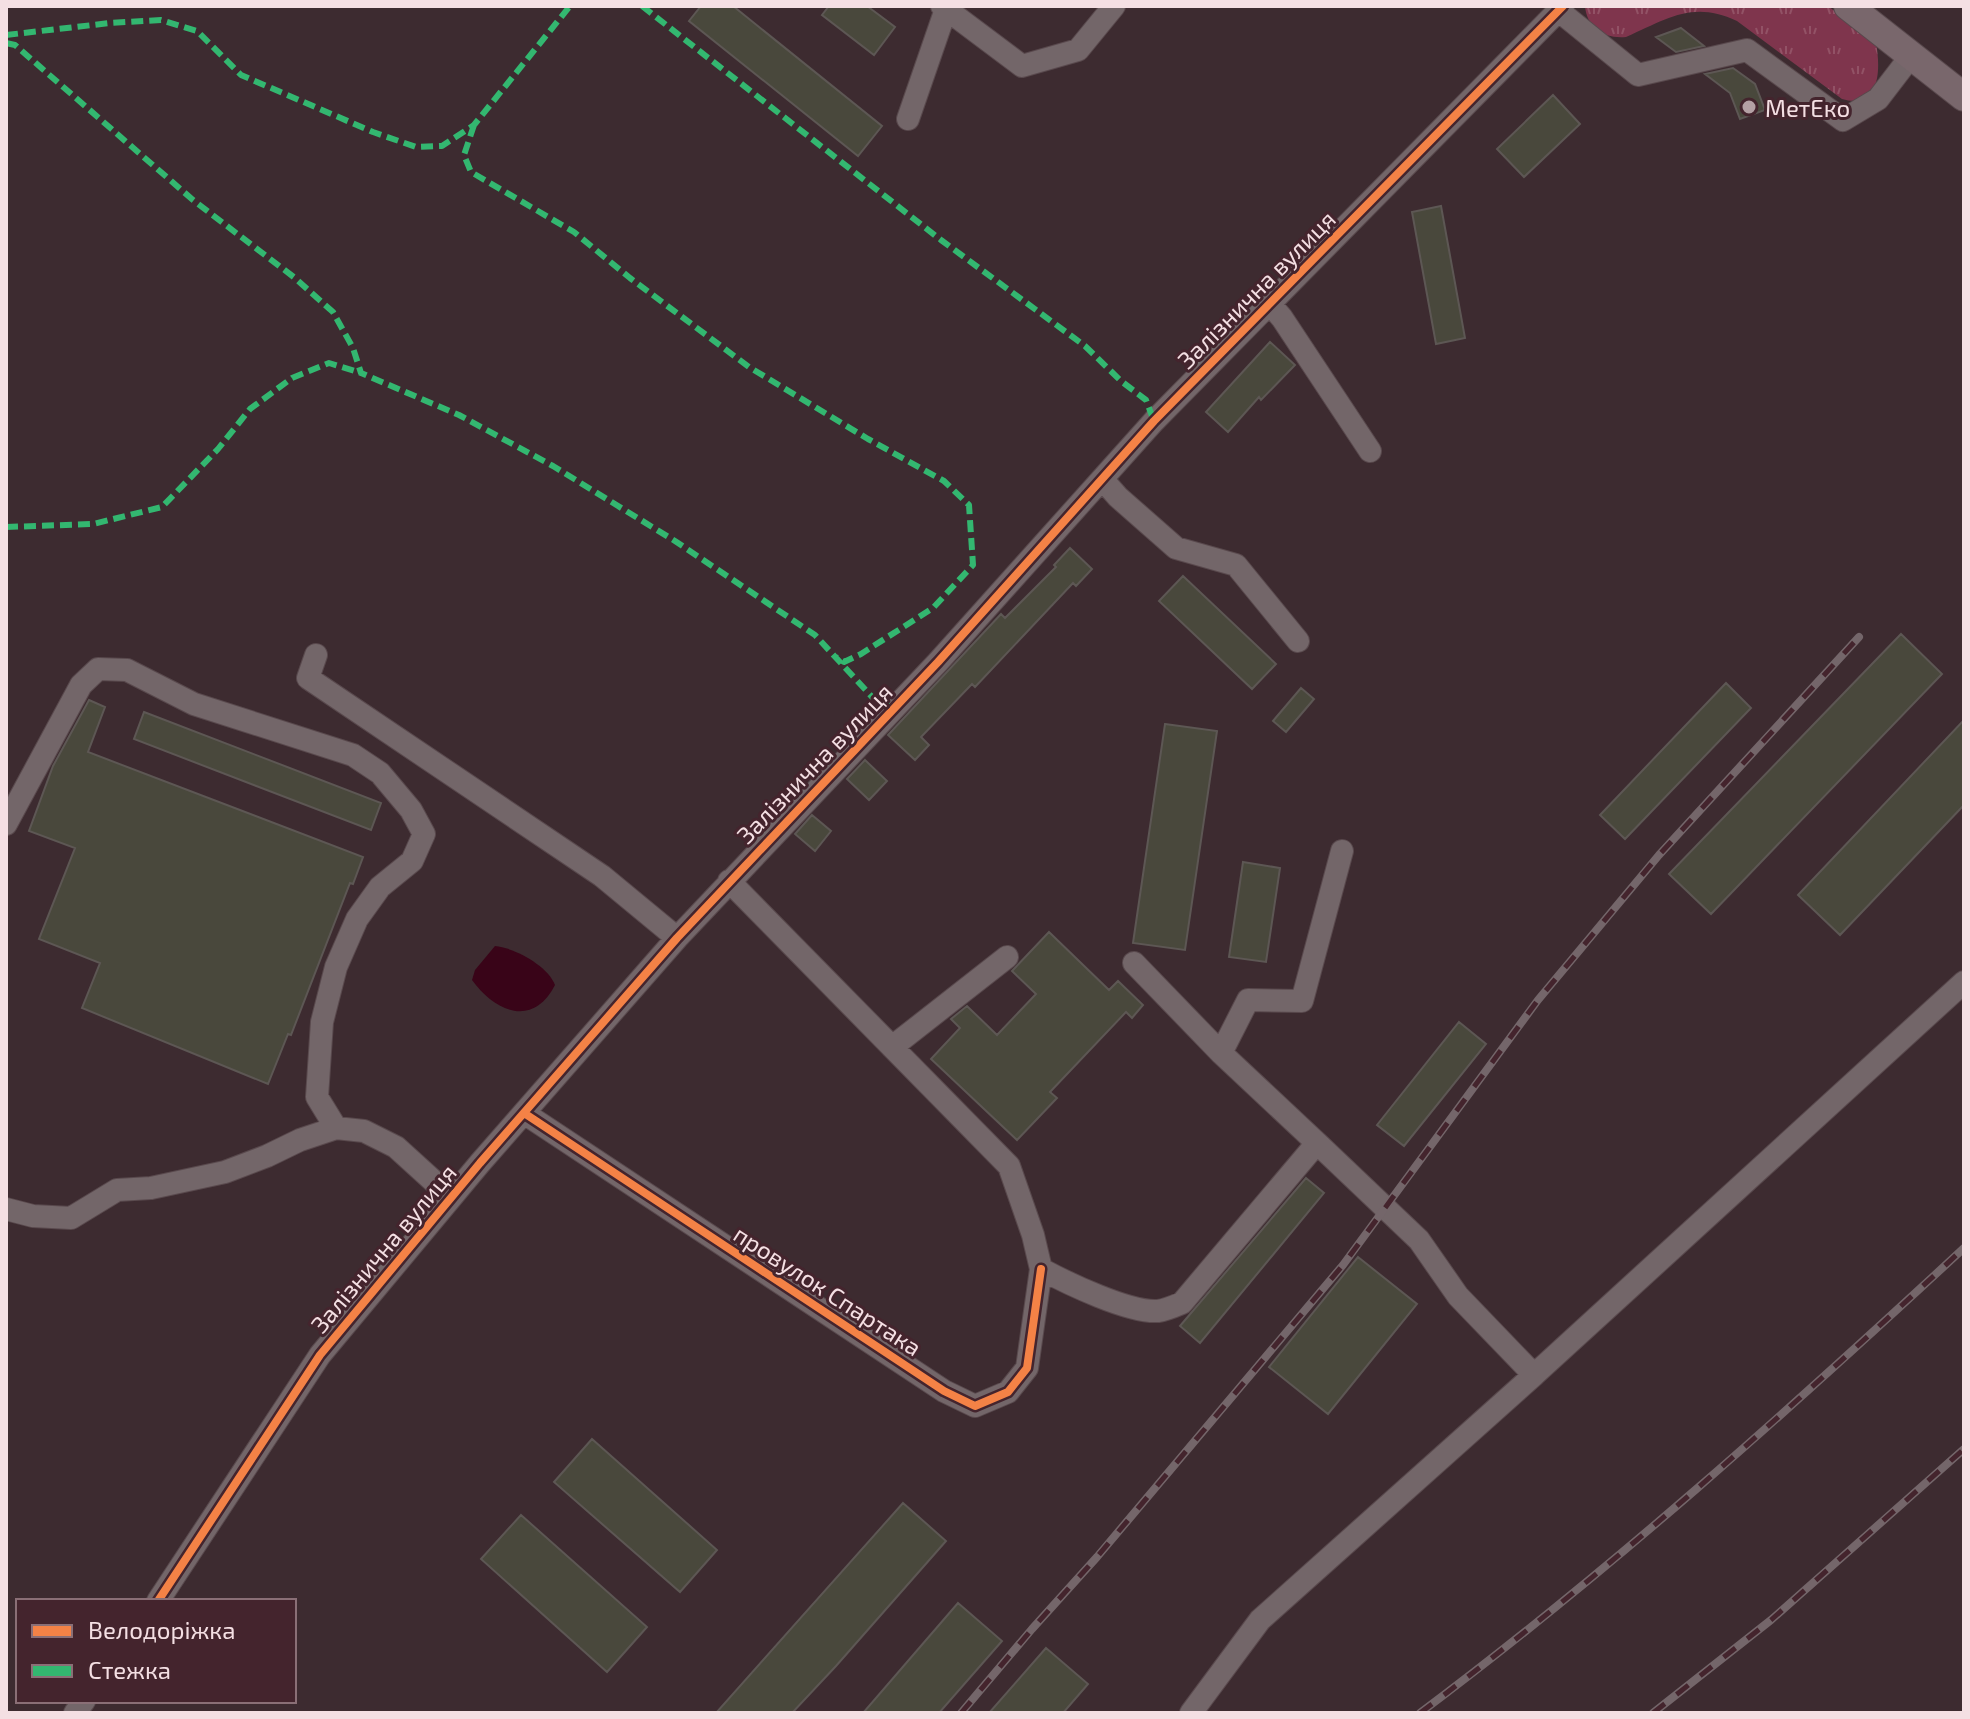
<svg xmlns="http://www.w3.org/2000/svg" width="1970" height="1719" font-family="'Exo 2',sans-serif">
  <style>
    .grass { fill: url(#grass-tufts) }
    .water { fill: #390418 }
    .building { fill: #49483c; stroke: #5d5754; stroke-width: 2 }
    .lines { fill: none; stroke-linecap: round; stroke-linejoin: round }
    .minor-casing { stroke: #59494d; stroke-width: 24 }
    .major-casing { stroke: #59494d; stroke-width: 30 }
    .minor { stroke: #736669; stroke-width: 22 }
    .major { stroke: #79676c; stroke-width: 28 }
    .rail-casing { stroke: #74666a; stroke-width: 8 }
    .rail { stroke: #44242d; stroke-width: 5; stroke-dasharray: 15; stroke-linecap: butt }
    .quiet { stroke: #33b770; stroke-width: 6; stroke-dasharray: 12 6; stroke-linecap: butt }
    .cycleway-casing { stroke: #44242d; stroke-width: 13 }
    .cycleway { stroke: #f48246; stroke-width: 8 }
    .poi-dot { fill: #b4a0a4; stroke: #44242d; stroke-width: 3 }
    .labels { text-anchor: middle; dominant-baseline: central; stroke-width: 6; stroke-linejoin: round; paint-order: stroke }
    .poi-label { font-size: 24px; fill: #f4dfe3; stroke: #44242d; text-anchor: start }
    .street-label { font-size: 24px; fill: #f4dfe3; stroke: #44242d }
  </style>
  <defs>
    <pattern id="grass-tufts" width="24" height="20" patternUnits="userSpaceOnUse" patternTransform="scale(2)"><rect width="24" height="20" fill="#7f354d"/><path d="M3 7l-1-3M5 7V3M7 7l1-3M15 17l-1-3M17 17v-4M19 17l1-3" fill="none" stroke="#925266"/></pattern>
  </defs>
  <rect width="100%" height="100%" fill="#3d2b30"/>
  <!-- grass -->
  <path class="grass" d="M 1585,6 L 1828,6 L 1876,43 C 1881,70 1880,110 1842,99 L 1737,21 C 1693,0 1667,19 1626,37 C 1604,39 1587,28 1585,6 Z"/>
  <!-- water -->
  <path class="water" d="M 495,946 C 515,948 548,966 555,985 C 533,1028 495,1012 472,980 L 475,970 Z"/>
  <!-- building -->
  <path class="building" d="M 701,6 L 733,6 L 882,126 L 858,156 L 689,21 Z
    M 829,6 L 867,6 L 895,27 L 874,55 L 822,15 Z
    M 1681,28 L 1704,46 L 1676,52 L 1656,37 Z
    M 1733,68 L 1755,84 L 1765,110 L 1740,119 L 1730,93 L 1705,74 Z
    M 1553,95 L 1580,124 L 1524,177 L 1497,149 Z
    M 1441,206 L 1465,338 L 1436,344 L 1412,212 Z
    M 1270,342 L 1295,365 L 1261,400 L 1259,397 L 1228,432 L 1206,412 Z
    M 1070,548 L 1092,569 L 1076,586 L 1073,583 L 975,687 L 972,684 L 921,737 L 929,745 L 915,760 L 888,735 L 1001,614 L 1005,618 L 1056,567 L 1054,565 Z
    M 1183,576 L 1276,664 L 1252,689 L 1159,601 Z
    M 1901,634 L 1942,674 L 1711,914 L 1669,874 Z
    M 1726,683 L 1751,708 L 1625,839 L 1600,815 Z
    M 1301,688 L 1314,699 L 1286,732 L 1273,721 Z
    M 89,700 L 105,707 L 88,752 L 363,857 L 353,884 L 350,883 L 291,1035 L 288,1034 L 268,1084 L 82,1008 L 100,963 L 39,939 L 75,848 L 29,831 L 53,766 Z
    M 144,712 L 381,803 L 371,830 L 134,739 Z
    M 1964,720 L 1964,805 L 1840,935 L 1798,895 Z
    M 1165,724 L 1217,731 L 1185,950 L 1133,943 Z
    M 865,760 L 887,781 L 869,800 L 847,779 Z
    M 812,815 L 831,831 L 815,851 L 795,834 Z
    M 1243,862 L 1280,868 L 1266,962 L 1229,957 Z
    M 1049,932 L 1109,990 L 1118,981 L 1143,1005 L 1132,1018 L 1126,1012 L 1050,1092 L 1057,1098 L 1017,1140 L 931,1059 L 960,1028 L 951,1019 L 967,1006 L 997,1035 L 1036,994 L 1012,971 Z
    M 1459,1022 L 1486,1044 L 1404,1146 L 1377,1125 Z
    M 1306,1178 L 1324,1193 L 1200,1343 L 1180,1326 Z
    M 1358,1257 L 1417,1304 L 1328,1414 L 1269,1367 Z
    M 592,1439 L 717,1550 L 680,1592 L 554,1482 Z
    M 903,1503 L 946,1541 L 836,1666 L 792,1713 L 716,1713 Z
    M 521,1515 L 647,1627 L 607,1672 L 481,1559 Z
    M 958,1603 L 1002,1641 L 939,1713 L 863,1713 Z
    M 1046,1648 L 1088,1684 L 1063,1713 L 989,1713 Z"/>
  <g class="lines">
    <defs>
      <path id="minor" d="M 942,6 L 1022,66 L 1078,50 L 1114,6
        M 1559,11 L 1638,75 L 1747,50 L 1843,120 L 1878,99 L 1911,56
        M 908,119 L 946,9
        M 1270,304 L 1282,318 L 1370,451
        M 1103,480 L 1118,497 L 1176,548 L 1236,565 L 1298,641
        M 316,655 L 308,678 L 602,876 L 677,938
        M 6,824 L 81,685 L 98,669 L 127,670 L 194,704 L 353,755 L 380,773 L 411,810 L 424,834 L 412,861 L 380,887 L 357,919 L 336,967 L 322,1022 L 317,1097 L 336,1128
        M 1134,963 L 1221,1053 L 1317,1143
        M 892,1047 L 1007,957
        M 1221,1053 L 1248,1000 L 1302,1001 L 1342,851
        M 524,1113 L 944,1391 L 975,1406 L 1008,1392 L 1027,1368 L 1041,1269 L 1033,1235 L 1009,1166 L 729,881
        M 6,1209 L 33,1216 L 71,1218 L 117,1190 L 151,1188 L 225,1172 L 267,1156 L 300,1140 L 336,1128 L 364,1131 L 396,1147 L 451,1197
        M 1041,1269 C 1067,1283 1129,1313 1158,1311 C 1166,1310 1175,1306 1182,1303 L 1317,1143 L 1419,1240 L 1458,1296 L 1534,1375 L 1964,982
        M 158,1601 L 320,1355 L 480,1163 L 677,938 L 938,662 L 1154,421 L 1563,6
        M 75,1713 L 84,1701
        M 1191,1713 L 1260,1620 L 1534,1375"/>
      <path id="major" d="M 1848,6 L 1964,97"/>
    </defs>
    <!-- minor casing -->
    <use href="#minor" class="minor-casing"/>
    <!-- major casing -->
    <use href="#major" class="major-casing"/>
    <!-- minor -->
    <use href="#minor" class="minor"/>
    <!-- major -->
    <use href="#major" class="major"/>
    <defs>
      <path id="rail" d="M 961,1713 L 1032,1629 L 1097,1557 L 1343,1265 L 1538,1000 L 1659,855 L 1859,637
        M 1420,1713 C 1611,1570 1789,1410 1964,1248
        M 1653,1713 L 1771,1620 L 1964,1449"/>
    </defs>
    <!-- rail casing -->
    <use href="#rail" class="rail-casing"/>
    <!-- rail -->
    <use href="#rail" class="rail"/>
    <!-- quiet -->
    <path class="quiet" d="M 642,6 L 941,240 L 1085,346 L 1121,381 L 1146,400 L 1154,421
      M 6,35 L 110,23 L 161,20 L 197,31 L 241,75 L 373,132 L 416,147 L 442,146 L 474,125 L 570,6
      M 6,43 L 15,45 L 193,200 L 295,278 L 333,312 L 353,348 L 361,373 L 459,415 L 553,466 L 675,541 L 815,635 L 873,698 L 894,709
      M 474,125 L 464,155 L 471,172 L 574,232 L 630,278 L 749,367 L 868,439 L 944,481 L 969,505 L 973,565 L 933,608 L 861,654 L 844,662 L 836,657
      M 6,527 L 93,524 L 162,507 L 218,449 L 250,409 L 292,378 L 329,363 L 361,373"/>
    <defs>
      <path id="cycleway" d="M 524,1113 L 944,1391 L 975,1406 L 1008,1392 L 1027,1368 L 1041,1269
        M 158,1601 L 320,1355 L 480,1163 L 677,938 L 938,662 L 1154,421 L 1563,6"/>
    </defs>
    <!-- cycleway casing -->
    <use href="#cycleway" class="cycleway-casing"/>
    <!-- cycleway -->
    <use href="#cycleway" class="cycleway"/>
  </g>
  <!-- markers -->
  <circle class="poi-dot" cx="1749" cy="107" r="8"/>
  <g class="labels">
    <!-- poi labels -->
    <g class="poi-label">
      <text x="1765" y="107">МетЕко</text>
    </g>
    <!-- street labels -->
    <g class="street-label">
      <text transform="translate(1256 289) rotate(-45)">Залізнична вулиця</text>
      <text transform="translate(814 763) rotate(-46)">Залізнична вулиця</text>
      <text transform="translate(383 1248) rotate(-50)">Залізнична вулиця</text>
      <text transform="translate(828 1290) rotate(33)">провулок Спартака</text>
    </g>
  </g>
  <!-- border -->
  <rect width="1970" height="1719" fill="none" stroke="#f4dfe3" stroke-width="16"/>
  <!-- legend -->
  <rect x="16" y="1599" width="280" height="104" fill="#44242d" stroke="#8a6f76" stroke-width="2"/>
  <rect x="32" y="1625" width="40" height="12" fill="#f48246" stroke="#8a6f76" stroke-width="2"/>
  <text x="88" y="1639" font-size="24" fill="#f4dfe3">Велодоріжка</text>
  <rect x="32" y="1665" width="40" height="12" fill="#33b770" stroke="#8a6f76" stroke-width="2"/>
  <text x="88" y="1679" font-size="24" fill="#f4dfe3">Стежка</text>
</svg>
